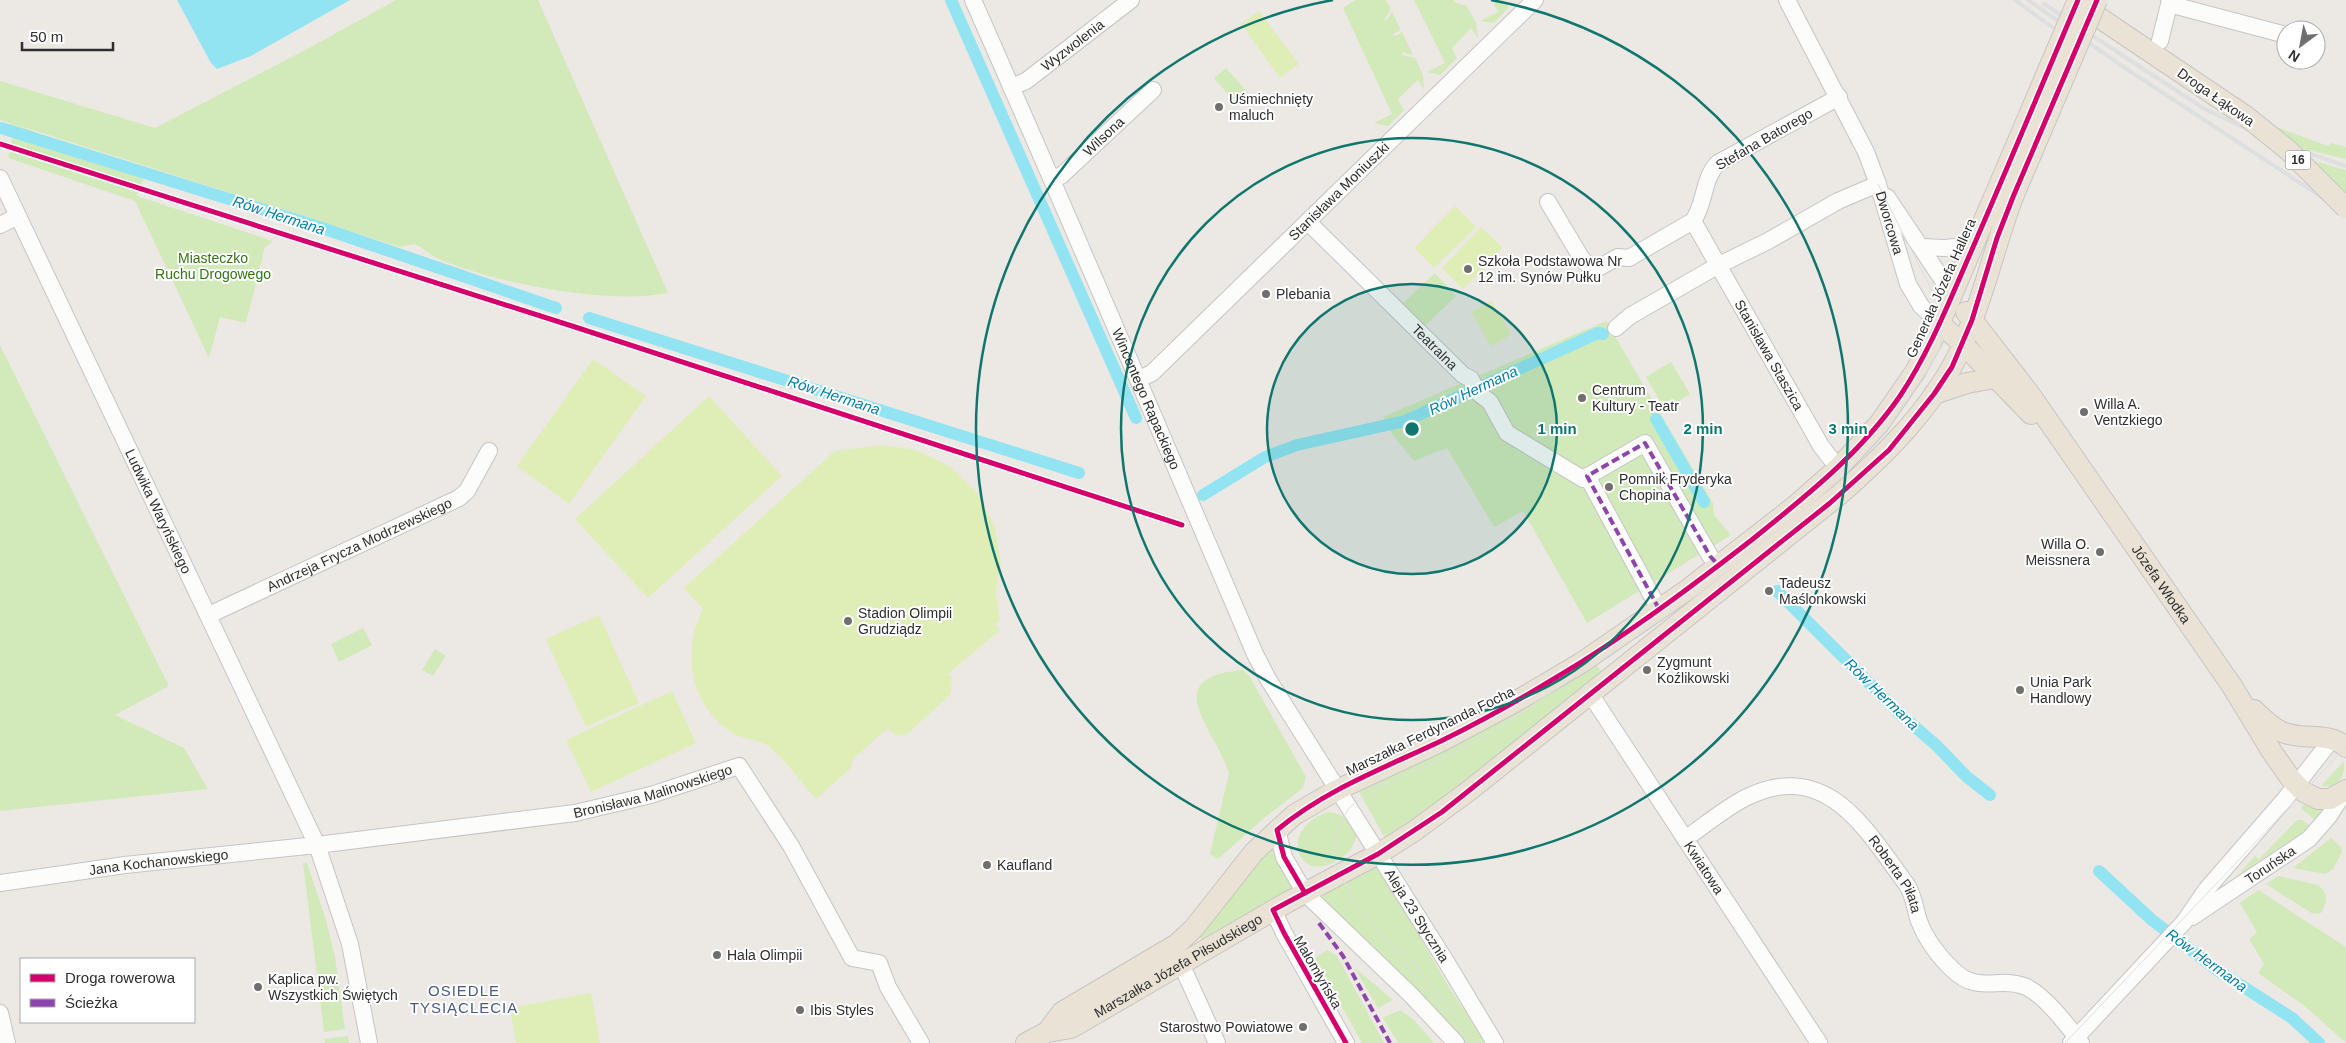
<svg xmlns="http://www.w3.org/2000/svg" width="2346" height="1043" font-family="Arial,sans-serif">
  <style>
    .green { fill: #d2eaba }
    .pitch { fill: #dfeeb7 }
    .water { fill: #92e4f3 }
    .lines { fill: none; stroke-linecap: round; stroke-linejoin: round }
    .canal { stroke: #92e4f3; stroke-width: 12 }
    .minor-casing { stroke: #c5c5c5; stroke-width: 18 }
    .major-casing { stroke: #c6c5c4; stroke-width: 22 }
    .minor { stroke: #fcfcfb; stroke-width: 16 }
    .major { stroke: #e9e2d5; stroke-width: 20 }
    .tram { stroke: #dedfe1; stroke-width: 1 }
    .rail { stroke: #dedfe1; stroke-width: 4 }
    .major-bridge-casing { stroke: #c6c5c4; stroke-width: 22; stroke-linecap: butt }
    .major-bridge { stroke: #e9e2d5; stroke-width: 20 }
    .quiet { stroke: #8e44ad; stroke-width: 4; stroke-dasharray: 8 4; stroke-linecap: butt }
    .cycleway-casing { stroke: #fff; stroke-width: 8 }
    .cycleway { stroke: #d6006c; stroke-width: 5 }
    .ring { fill: none; stroke: #0f766e; stroke-width: 2.5 }
    .poi-dot { fill: #706f6e; stroke: #fff; stroke-width: 2 }
    .labels { text-anchor: middle; dominant-baseline: central; stroke-width: 4; stroke-linejoin: round; paint-order: stroke }
    .shield { fill: #fff; stroke: #6d6d6d; stroke-width: 1 }
    .shield-label { font-size: 12px; font-weight: bold; fill: #2e2e2e }
    .street-label { font-size: 14px; fill: #2e2e2e; stroke: #fff }
    .poi-label { font-size: 14px; fill: #2e2e2e; stroke: #fff; text-anchor: start }
    .park-label { font-size: 14px; fill: #327514; stroke: #fff }
    .water-label { font-size: 15px; font-style: italic; fill: #0280a7; stroke: #fff }
    .neighbourhood-label { font-size: 15px; letter-spacing: 1px; fill: #495a84; stroke: #fff }
    .centre { fill: #0f766e; stroke: #fff; stroke-width: 2.5 }
    .ring-label { font-size: 15px; text-anchor: middle; font-weight: bold; fill: #0f766e; stroke: #fff; stroke-width: 4; stroke-linejoin: round; paint-order: stroke }
  </style>
  <rect width="100%" height="100%" fill="#ece8e4"/>
  <!-- green -->
  <path class="green" d="M 396,0 L 538,0 L 668,293 C 606,305 500,284 441,260 C 432,256 424,249 415,244 L 400,247 L 14,124 L 145,174 L 137,196 L 273,241 L 265,247 L 246,323 L 220,317 L 209,358 L 135,201 L 8,158 L 14,132 L 12,124 L 0,120 L 0,81 L 155,128 L 311,47 Z
    M 1355,0 L 1386,0 L 1391,9 L 1384,20 L 1386,21 L 1392,12 L 1401,30 L 1393,34 L 1394,36 L 1402,32 L 1413,55 L 1403,52 L 1402,55 L 1415,58 L 1423,75 L 1424,90 L 1418,80 L 1398,99 L 1404,110 L 1388,126 L 1374,123 L 1392,114 L 1343,8 Z
    M 1414,0 L 1454,0 L 1454,2 L 1467,6 L 1476,23 L 1478,38 L 1471,28 L 1452,48 L 1457,58 L 1440,75 L 1427,72 L 1445,63 Z
    M 1492,0 L 1503,0 L 1509,7 L 1494,23 L 1480,21 L 1498,12 Z
    M 1226,68 L 1250,95 L 1238,106 L 1214,78 Z
    M 2274,126 L 2328,146 L 2331,143 L 2346,147 L 2346,159 L 2299,148 Z
    M 2314,161 L 2346,170 L 2346,193 Z
    M 1435,273 L 1456,296 L 1425,326 L 1403,303 Z
    M 1606,321 L 1713,503 L 1714,515 L 1731,535 L 1587,623 L 1523,511 L 1494,527 L 1447,448 L 1414,461 L 1392,434 L 1383,417 Z
    M 0,345 L 169,686 L 115,715 L 184,748 L 208,789 L 0,811 Z
    M 1671,362 L 1690,394 L 1665,410 L 1646,377 Z
    M 363,628 L 372,645 L 339,662 L 331,644 Z
    M 435,649 L 446,656 L 433,676 L 422,670 Z
    M 1593,661 L 1603,673 L 1453,795 L 1387,839 L 1385,838 L 1359,792 L 1468,740 Z
    M 1243,670 L 1250,677 L 1306,777 L 1303,788 L 1264,818 L 1218,859 L 1210,854 L 1229,773 C 1216,730 1156,677 1243,670 Z
    M 2344,761 C 2346,776 2337,789 2321,786 Z
    M 2304,805 L 2323,811 L 2316,821 L 2302,809 L 2301,807 Z
    M 1328,812 C 1344,813 1349,821 1357,835 C 1353,848 1348,854 1336,861 C 1299,884 1276,830 1328,812 Z
    M 2297,820 L 2302,820 L 2311,827 L 2238,875 L 2255,856 L 2259,859 Z
    M 2331,838 L 2341,847 L 2342,852 L 2333,869 L 2326,874 L 2293,868 Z
    M 1271,845 L 1292,888 L 1204,939 L 1199,938 L 1199,933 Z
    M 303,863 L 307,863 L 326,920 L 335,957 L 345,1029 L 324,1032 Z
    M 1376,865 L 1391,887 L 1450,989 L 1486,1043 L 1464,1043 L 1322,900 L 1324,894 Z
    M 2278,876 L 2318,885 C 2328,893 2328,902 2321,913 L 2313,914 L 2266,884 Z
    M 2258,890 L 2346,947 L 2346,1043 L 2306,1007 L 2258,973 L 2264,964 L 2249,939 L 2257,932 L 2240,903 Z
    M 1327,950 L 1337,956 L 1384,1043 L 1362,1043 L 1330,985 L 1324,988 L 1309,962 Z
    M 1354,967 L 1393,1000 L 1378,1008 Z
    M 1400,1010 L 1414,1020 L 1434,1043 L 1398,1043 L 1383,1018 Z
    M 348,1036 L 349,1043 L 325,1043 L 324,1039 Z"/>
  <!-- pitch -->
  <path class="pitch" d="M 1259,11 L 1299,64 L 1280,78 L 1241,24 Z
    M 1455,206 L 1476,227 L 1434,268 L 1414,248 Z
    M 1481,227 L 1503,248 L 1463,289 L 1442,268 Z
    M 1492,301 L 1511,335 L 1491,346 L 1471,312 Z
    M 593,359 L 646,396 L 569,504 L 517,466 Z
    M 709,396 L 782,476 L 648,598 L 575,519 Z
    M 882,445 L 916,450 L 951,467 L 978,494 L 994,525 L 1001,561 L 996,591 L 999,621 L 995,624 L 1000,630 L 949,673 L 948,676 L 952,676 L 951,694 L 906,735 L 894,734 L 888,728 L 853,759 L 851,768 L 816,799 C 801,782 787,762 770,747 C 762,740 741,739 731,732 C 689,704 682,651 703,609 L 684,588 L 835,451 Z
    M 599,615 L 639,703 L 586,727 L 546,639 Z
    M 672,691 L 696,743 L 591,792 L 566,740 Z
    M 591,993 L 600,1043 L 516,1043 L 510,1008 Z"/>
  <!-- water -->
  <path class="water" d="M 177,0 L 350,0 L 251,56 L 217,69 L 211,63 Z"/>
  <g class="lines">
    <!-- canal -->
    <path class="canal" d="M 951,0 L 1136,418
      M 1,128 L 322,228 L 556,308
      M 589,318 L 1079,473
      M 1656,419 L 1704,502
      M 1203,495 L 1265,457 L 1297,445 L 1405,421 L 1598,333 L 1603,334
      M 1777,591 L 1901,715 L 1936,745 L 1967,777 L 1990,795
      M 2099,871 L 2152,920 L 2217,970 L 2292,1018 L 2319,1043"/>
    <defs>
      <g id="minor">
        <path id="s1" d="M 973,0 C 1069,217 1162,435 1255,654 L 1268,679 L 1447,963 L 1495,1043"/>
        <path id="s2" d="M 1787,0 L 1866,152 L 1878,184 L 1908,284 L 1921,306 L 1939,323"/>
        <path d="M 2169,4 L 2286,35"/>
        <path d="M 2160,41 L 2170,0"/>
        <path id="s3" d="M 1011,87 L 1026,81 L 1131,0"/>
        <path id="s4" d="M 0,178 L 317,845 L 350,944 L 369,1043"/>
        <path id="s5" d="M 1052,180 L 1062,175 L 1153,90"/>
        <path d="M 1887,197 L 1952,294"/>
        <path d="M 1548,202 L 1582,259 L 1589,266 L 1598,268 L 1618,257 L 1629,258 L 1693,221 C 1706,203 1702,179 1718,163 L 1839,97"/>
        <path id="s6" d="M 1693,221 L 1821,446 L 1838,468"/>
        <path id="s7" d="M 1308,222 L 1463,375 L 1471,379 L 1477,392 L 1490,402 L 1507,433 L 1583,479 L 1645,443 L 1710,556 L 1719,566"/>
        <path d="M 0,225 L 18,216"/>
        <path d="M 1921,247 L 1945,248 L 1974,245"/>
        <path d="M 1616,328 L 1630,316 L 1717,266 L 1768,241 L 1838,201 L 1878,184"/>
        <path id="s8" d="M 1139,379 L 1152,373 L 1535,0"/>
        <path d="M 1587,476 L 1659,609"/>
        <path id="s9" d="M 209,615 L 459,498 L 467,491 L 489,451"/>
        <path id="s10" d="M 1589,692 L 1819,1043"/>
        <path d="M 1277,830 L 1284,857 L 1305,893 L 1411,995 L 1456,1043"/>
        <path id="s11" d="M 1685,839 C 1705,825 1724,809 1745,798 C 1827,757 1866,830 1907,885 C 1914,896 1915,909 1919,921 C 1925,938 1939,957 1952,969 C 1978,995 1998,976 2024,986 C 2044,994 2068,1026 2081,1043"/>
        <path id="s12" d="M 0,883 L 125,865 L 317,845 L 575,813 L 651,795 L 739,766 L 791,846 L 852,958 L 879,963 L 888,987 L 921,1043"/>
        <path d="M 1273,910 L 1284,933 L 1346,1043"/>
        <path id="s13" d="M 2192,917 L 2309,839 L 2329,816 L 2344,793"/>
        <path d="M 1182,966 L 1217,1043"/>
        <path d="M 0,1013 L 7,1043"/>
        <path d="M 2071,1043 L 2184,922 L 2206,890 L 2285,799 L 2333,738"/>
      </g>
      <g id="major">
        <path d="M 2079,4 L 2247,117"/>
        <path id="s14" d="M 1966,312 L 2029,393 L 2232,686 L 2272,752 L 2291,779 L 2304,792 L 2318,799 L 2330,799 L 2346,790"/>
        <path d="M 1939,323 L 1963,344 L 2031,414"/>
        <path d="M 1934,394 L 1967,383 L 1995,378"/>
        <path d="M 2254,710 C 2262,718 2271,727 2282,732 C 2303,741 2328,731 2346,747"/>
        <path d="M 1047,1032 L 1062,1012 L 1177,944 L 1194,928 L 1254,852 L 1294,815 L 1337,790 L 1442,741 L 1515,702 L 1581,663 L 1687,590 L 1795,506 L 1838,468 L 1879,424 L 1915,372 L 1932,341 L 1997,190"/>
        <path id="s15" d="M 1026,1043 L 1047,1032 L 1071,1028 L 1286,903 L 1378,854 L 1413,832 L 1470,790 L 1839,495 C 1887,453 1937,404 1963,344 C 1983,299 1995,245 2013,197"/>
      </g>
    </defs>
    <!-- minor casing -->
    <use href="#minor" class="minor-casing"/>
    <!-- major casing -->
    <use href="#major" class="major-casing"/>
    <!-- minor -->
    <use href="#minor" class="minor"/>
    <!-- major -->
    <use href="#major" class="major"/>
    <!-- tram -->
    <path class="tram" d="M 1393,943 L 1410,959 L 1477,1043
      M 1468,1043 L 1353,899 L 1335,864 L 1334,848 L 1340,824 L 1349,808 L 1367,793 L 1477,742 L 1669,614 L 1816,500 L 1858,461 L 1879,438 L 1927,371 L 1940,348 L 1942,325 L 1933,293 L 1878,184
      M 2065,1043 L 2346,747"/>
    <!-- rail -->
    <path class="rail" d="M 2015,0 L 2052,27
      M 2028,0 L 2122,66 L 2346,213
      M 2044,4 L 2203,108 L 2270,140 L 2346,166"/>
    <defs>
      <path id="major-bridge" d="M 2247,117 L 2288,150 L 2346,208
        M 1997,190 L 2078,0
        M 2013,197 L 2097,0"/>
    </defs>
    <!-- major-bridge casing -->
    <use href="#major-bridge" class="major-bridge-casing"/>
    <!-- major-bridge -->
    <use href="#major-bridge" class="major-bridge"/>
    <!-- quiet -->
    <path class="quiet" d="M 1659,609 L 1587,476 L 1645,443 L 1710,556 L 1719,566
      M 1319,923 L 1343,956 L 1390,1043"/>
    <defs>
      <path id="cycleway" d="M 0,144 L 572,326 L 1182,525
        M 1305,893 L 1284,857 L 1277,830 C 1325,790 1384,768 1441,741 C 1480,722 1519,700 1557,677 C 1624,637 1687,590 1749,542 C 1804,498 1860,454 1900,396 C 1928,354 1947,307 1967,261 C 2005,174 2041,87 2078,0
        M 1346,1043 L 1284,933 L 1273,910 L 1378,854 L 1442,812 L 1830,503 L 1889,450 L 1934,394 L 1952,367 L 1972,320 L 1997,238 L 2013,197 L 2097,0"/>
    </defs>
    <!-- cycleway casing -->
    <use href="#cycleway" class="cycleway-casing"/>
    <!-- cycleway -->
    <use href="#cycleway" class="cycleway"/>
  </g>
  <!-- distance rings -->
  <circle cx="1412" cy="429" r="145" fill="#0f766e" fill-opacity=".12"/>
  <g class="ring">
    <circle cx="1412" cy="429" r="145"/>
    <circle cx="1412" cy="429" r="291"/>
    <path d="M1491 0A436 436 0 1 1 1333 0"/>
  </g>
  <!-- markers -->
  <g class="poi-dot">
    <circle cx="1219" cy="107" r="5"/>
    <circle cx="1468" cy="269" r="5"/>
    <circle cx="1266" cy="294" r="5"/>
    <circle cx="1582" cy="398" r="5"/>
    <circle cx="2084" cy="412" r="5"/>
    <circle cx="1609" cy="487" r="5"/>
    <circle cx="2100" cy="552" r="5"/>
    <circle cx="1769" cy="591" r="5"/>
    <circle cx="848" cy="621" r="5"/>
    <circle cx="1647" cy="670" r="5"/>
    <circle cx="2020" cy="690" r="5"/>
    <circle cx="987" cy="865" r="5"/>
    <circle cx="717" cy="955" r="5"/>
    <circle cx="258" cy="987" r="5"/>
    <circle cx="800" cy="1010" r="5"/>
    <circle cx="1303" cy="1027" r="5"/>
  </g>
  <g class="labels">
    <!-- shield labels -->
    <rect class="shield" x="2285.5" y="150.5" width="25" height="19" rx="4"/>
    <g class="shield-label">
      <text x="2298" y="160">16</text>
    </g>
    <!-- street labels -->
    <g class="street-label">
      <text stroke="none"><textPath href="#s3" startOffset="75">Wyzwolenia</textPath></text>
      <text transform="translate(2216 97) rotate(35)">Droga Łąkowa</text>
      <text stroke="none"><textPath href="#s5" startOffset="68">Wilsona</textPath></text>
      <text transform="translate(1764 139) rotate(-30)">Stefana Batorego</text>
      <text stroke="none"><textPath href="#s8" startOffset="275">Stanisława Moniuszki</textPath></text>
      <text stroke="none"><textPath href="#s2" startOffset="246">Dworcowa</textPath></text>
      <text transform="translate(1941 288) rotate(-66)">Generała Józefa Hallera</text>
      <text stroke="none"><textPath href="#s7" startOffset="178">Teatralna</textPath></text>
      <text stroke="none"><textPath href="#s6" startOffset="154">Stanisława Staszica</textPath></text>
      <text stroke="none"><textPath href="#s1" startOffset="435">Wincentego Rapackiego</textPath></text>
      <text stroke="none"><textPath href="#s4" startOffset="369">Ludwika Waryńskiego</textPath></text>
      <text stroke="none"><textPath href="#s9" startOffset="166">Andrzeja Frycza Modrzewskiego</textPath></text>
      <text stroke="none"><textPath href="#s14" startOffset="335">Józefa Włodka</textPath></text>
      <text transform="translate(1430 731) rotate(-26)">Marszałka Ferdynanda Focha</text>
      <text stroke="none"><textPath href="#s12" startOffset="660">Bronisława Malinowskiego</textPath></text>
      <text stroke="none"><textPath href="#s12" startOffset="160">Jana Kochanowskiego</textPath></text>
      <text stroke="none"><textPath href="#s13" startOffset="94">Toruńska</textPath></text>
      <text stroke="none"><textPath href="#s10" startOffset="210">Kwiatowa</textPath></text>
      <text stroke="none"><textPath href="#s11" startOffset="264">Roberta Piłata</textPath></text>
      <text stroke="none"><textPath href="#s1" startOffset="1020">Aleja 23 Stycznia</textPath></text>
      <text stroke="none"><textPath href="#s15" startOffset="172">Marszałka Józefa Piłsudskiego</textPath></text>
      <text transform="translate(1318 972) rotate(60)">Małomłyńska</text>
    </g>
    <!-- poi labels -->
    <g class="poi-label">
      <text x="1229" y="99">Uśmiechnięty<tspan x="1229" dy="16">maluch</tspan></text>
      <text x="1478" y="261">Szkoła Podstawowa Nr<tspan x="1478" dy="16">12 im. Synów Pułku</tspan></text>
      <text x="1276" y="294">Plebania</text>
      <text x="1592" y="390">Centrum<tspan x="1592" dy="16">Kultury - Teatr</tspan></text>
      <text x="2094" y="404">Willa A.<tspan x="2094" dy="16">Ventzkiego</tspan></text>
      <text x="1619" y="479">Pomnik Fryderyka<tspan x="1619" dy="16">Chopina</tspan></text>
      <text x="2090" y="544" text-anchor="end">Willa O.<tspan x="2090" dy="16">Meissnera</tspan></text>
      <text x="1779" y="583">Tadeusz<tspan x="1779" dy="16">Maślonkowski</tspan></text>
      <text x="858" y="613">Stadion Olimpii<tspan x="858" dy="16">Grudziądz</tspan></text>
      <text x="1657" y="662">Zygmunt<tspan x="1657" dy="16">Koźlikowski</tspan></text>
      <text x="2030" y="682">Unia Park<tspan x="2030" dy="16">Handlowy</tspan></text>
      <text x="997" y="865">Kaufland</text>
      <text x="727" y="955">Hala Olimpii</text>
      <text x="268" y="979">Kaplica pw.<tspan x="268" dy="16">Wszystkich Świętych</tspan></text>
      <text x="810" y="1010">Ibis Styles</text>
      <text x="1293" y="1027" text-anchor="end">Starostwo Powiatowe</text>
    </g>
    <!-- park labels -->
    <g class="park-label">
      <text x="213" y="258">Miasteczko<tspan x="213" dy="16">Ruchu Drogowego</tspan></text>
    </g>
    <!-- water labels -->
    <g class="water-label">
      <text transform="translate(279 215) rotate(18)">Rów Hermana</text>
      <text transform="translate(1473 390) rotate(-25)">Rów Hermana</text>
      <text transform="translate(834 395) rotate(18)">Rów Hermana</text>
      <text transform="translate(1882 694) rotate(44)">Rów Hermana</text>
      <text transform="translate(2207 960) rotate(36)">Rów Hermana</text>
    </g>
    <!-- neighbourhood labels -->
    <g class="neighbourhood-label">
      <text x="464" y="990">OSIEDLE<tspan x="464" dy="17">TYSIĄCLECIA</tspan></text>
    </g>
  </g>
  <circle cx="1412" cy="429" r="8" class="centre"/>
  <g class="ring-label">
    <text x="1557" y="434">1 min</text>
    <text x="1703" y="434">2 min</text>
    <text x="1848" y="434">3 min</text>
  </g>
  <!-- legend -->
  <rect x="20" y="958" width="175" height="65" fill="#ffffff" stroke="#ababab"/>
  <rect x="30" y="974" width="25" height="8" fill="#d6006c" stroke="#ababab"/>
  <text x="65" y="983" font-size="15" fill="#2e2e2e">Droga rowerowa</text>
  <rect x="30" y="999" width="25" height="8" fill="#8e44ad" stroke="#ababab"/>
  <text x="65" y="1008" font-size="15" fill="#2e2e2e">Ścieżka</text>
  <!-- north arrow -->
  <g transform="translate(2301 45) rotate(212)"><circle r="24" fill="#ffffff" stroke="#ababab"/>
  <path d="M0-4L9 19L0 12L-9 19Z" fill="#706f6e"/>
  <text y="-8" font-size="14" font-weight="bold" text-anchor="middle" fill="#2e2e2e">N</text>
  </g>
  <!-- scale -->
  <path d="M22 42v8h91v-8" fill="none" stroke="#2e2e2e" stroke-width="2.5"/>
  <text x="30" y="42" font-size="15" fill="#2e2e2e" stroke="#ffffff" stroke-width="4" paint-order="stroke">50 m</text>
</svg>
